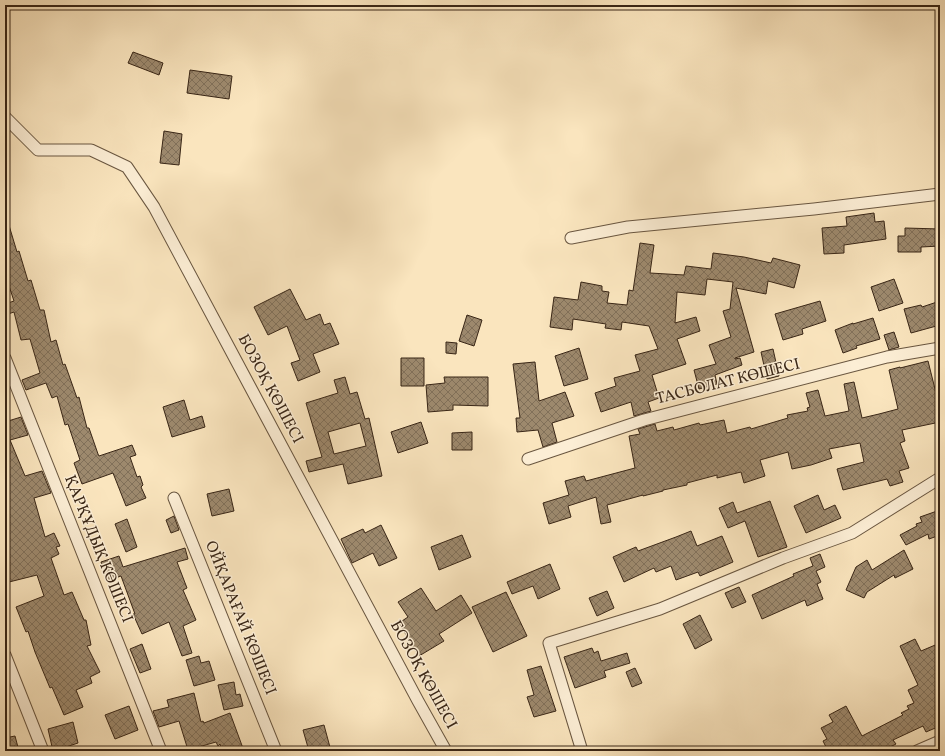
<svg xmlns="http://www.w3.org/2000/svg" width="945" height="756" font-family="Vollkorn,serif">
  <style>
    .building { fill: url(#building-cross-hatch); stroke: #392616; fill-rule: evenodd }
    .lines { fill: none; stroke-linecap: round; stroke-linejoin: round }
    .minor-casing { stroke: #695640; stroke-width: 13 }
    .minor { stroke: #fceed5; stroke-width: 11 }
    .labels { text-anchor: middle; dominant-baseline: central; stroke-width: 3; stroke-linejoin: round; paint-order: stroke }
    .street-label { font-size: 16px; fill: #392616; stroke: #fceed5 }
  </style>
  <defs>
    <pattern id="building-cross-hatch" width="8" height="8" patternUnits="userSpaceOnUse"><rect width="8" height="8" fill="#9d896d"/><path d="M0 0l8 8M0 8l8-8" fill="none" stroke="#817059"/></pattern>
  </defs>
  <rect width="100%" height="100%" fill="#fae5be"/>
  <filter id="stains"><feTurbulence type="fractalNoise" baseFrequency=".005" numOctaves="4"/><feColorMatrix values="0 0 0 0 .2 0 0 0 0 .09 0 0 0 0 .02 0 0 0 .5 -.17"/></filter>
  <radialGradient id="worn" r=".72"><stop offset=".6" stop-color="#630" stop-opacity="0"/><stop offset="1" stop-color="#630" stop-opacity=".3"/></radialGradient>
  <!-- building -->
  <path class="building" d="M 133,52 L 163,63 L 159,75 L 128,63 Z
    M 190,70 L 232,76 L 229,99 L 187,93 Z
    M 164,131 L 182,134 L 179,165 L 160,163 Z
    M 874,213 L 875,222 L 884,221 L 886,239 L 844,245 L 844,253 L 824,254 L 822,228 L 847,226 L 846,217 Z
    M 5,222 L 8,222 L 17,252 L 19,251 L 28,281 L 31,280 L 40,310 L 44,310 L 51,342 L 56,340 L 63,365 L 65,364 L 77,398 L 79,397 L 87,428 L 89,428 L 98,454 L 99,456 L 132,445 L 136,455 L 130,457 L 137,477 L 140,476 L 143,485 L 141,487 L 146,498 L 126,506 L 113,473 L 82,484 L 74,463 L 80,460 L 68,424 L 65,425 L 57,396 L 52,398 L 46,383 L 26,390 L 22,380 L 40,373 L 30,339 L 21,340 L 14,312 L 5,315 L 5,304 L 14,301 L 7,280 L 5,280 Z
    M 905,228 L 940,229 L 940,246 L 921,247 L 921,252 L 898,252 L 898,236 L 905,236 Z
    M 640,243 L 654,245 L 650,273 L 684,275 L 686,266 L 711,269 L 713,253 L 744,257 L 771,263 L 773,258 L 800,265 L 794,288 L 768,281 L 766,294 L 736,288 L 754,352 L 735,358 L 735,359 L 740,358 L 742,365 L 715,375 L 717,384 L 699,389 L 694,370 L 716,364 L 709,345 L 731,337 L 723,311 L 730,309 L 733,282 L 707,279 L 705,295 L 677,292 L 675,323 L 696,317 L 700,331 L 677,339 L 686,364 L 652,375 L 659,398 L 648,402 L 651,411 L 634,416 L 631,402 L 601,412 L 595,393 L 616,386 L 614,378 L 640,371 L 635,355 L 658,349 L 649,326 L 622,322 L 621,330 L 605,328 L 606,324 L 573,319 L 572,330 L 550,327 L 554,297 L 578,300 L 581,282 L 602,286 L 602,291 L 609,292 L 607,303 L 627,305 L 629,290 L 633,291 Z
    M 894,279 L 903,303 L 879,311 L 871,287 Z
    M 290,289 L 306,320 L 320,314 L 324,325 L 330,323 L 339,344 L 313,354 L 320,372 L 298,381 L 291,363 L 300,360 L 287,326 L 268,335 L 254,307 Z
    M 820,301 L 826,321 L 802,329 L 803,334 L 783,340 L 775,314 Z
    M 940,301 L 940,325 L 911,333 L 904,309 L 921,305 L 922,307 Z
    M 467,315 L 482,320 L 474,346 L 459,341 Z
    M 873,318 L 880,339 L 856,346 L 857,348 L 843,353 L 835,330 L 853,323 L 853,324 Z
    M 894,332 L 899,347 L 889,350 L 884,335 Z
    M 446,342 L 457,343 L 456,354 L 446,353 Z
    M 579,348 L 588,379 L 564,386 L 555,356 Z
    M 773,349 L 779,376 L 767,379 L 761,352 Z
    M 401,358 L 424,358 L 424,386 L 401,386 Z
    M 928,361 L 940,409 L 940,422 L 902,430 L 905,441 L 900,443 L 909,468 L 899,471 L 903,482 L 890,486 L 887,479 L 843,490 L 837,469 L 864,462 L 860,443 L 829,449 L 832,458 L 811,465 L 792,469 L 788,452 L 760,460 L 765,476 L 744,483 L 741,472 L 717,478 L 717,475 L 687,483 L 687,485 L 663,490 L 663,491 L 643,496 L 643,495 L 607,505 L 611,522 L 601,524 L 596,497 L 568,506 L 571,517 L 549,524 L 543,503 L 569,495 L 565,481 L 584,476 L 586,481 L 635,468 L 629,436 L 640,434 L 638,429 L 655,424 L 657,431 L 673,427 L 674,430 L 699,423 L 700,425 L 724,420 L 727,433 L 750,427 L 751,429 L 788,418 L 787,415 L 808,411 L 807,408 L 810,407 L 806,393 L 818,390 L 825,416 L 849,411 L 844,384 L 854,382 L 862,418 L 879,414 L 898,409 L 889,370 L 900,367 L 900,368 Z
    M 535,362 L 539,401 L 565,392 L 574,416 L 552,423 L 557,442 L 543,447 L 538,430 L 517,432 L 516,418 L 520,418 L 513,364 Z
    M 345,377 L 350,394 L 357,392 L 365,419 L 369,418 L 382,476 L 348,484 L 343,464 L 309,472 L 306,461 L 322,457 L 306,403 L 338,393 L 334,380 ZM 360,423 L 366,446 L 334,454 L 328,432 Z
    M 444,377 L 488,377 L 488,406 L 453,405 L 453,410 L 428,412 L 426,385 L 445,383 Z
    M 184,400 L 190,420 L 202,416 L 205,427 L 172,437 L 163,407 Z
    M 21,417 L 28,435 L 10,440 L 25,476 L 42,471 L 51,493 L 34,498 L 45,537 L 54,533 L 60,546 L 56,547 L 59,554 L 51,558 L 64,595 L 72,592 L 84,620 L 86,620 L 91,645 L 87,646 L 100,672 L 90,677 L 92,683 L 76,690 L 83,707 L 64,715 L 52,687 L 50,688 L 35,652 L 28,631 L 26,632 L 16,607 L 44,596 L 37,575 L 5,583 L 5,422 Z
    M 421,422 L 428,443 L 398,453 L 391,432 Z
    M 472,432 L 472,450 L 452,450 L 452,433 Z
    M 229,489 L 234,511 L 212,516 L 207,494 Z
    M 818,495 L 824,510 L 835,505 L 841,518 L 806,533 L 794,506 Z
    M 770,501 L 787,547 L 758,557 L 745,521 L 728,528 L 719,508 L 733,502 L 737,513 Z
    M 940,510 L 940,535 L 929,539 L 928,534 L 906,545 L 900,535 L 917,526 L 916,524 L 922,522 L 920,517 Z
    M 174,516 L 179,530 L 171,533 L 166,520 Z
    M 127,519 L 137,547 L 126,552 L 115,524 Z
    M 381,525 L 397,558 L 379,566 L 373,553 L 352,563 L 341,539 L 363,529 L 365,533 Z
    M 691,531 L 697,546 L 722,536 L 733,562 L 700,576 L 698,572 L 676,580 L 671,566 L 656,572 L 654,568 L 624,582 L 613,557 L 636,547 L 638,551 L 676,537 Z
    M 462,535 L 471,557 L 439,570 L 431,547 Z
    M 185,548 L 188,559 L 177,562 L 187,588 L 183,590 L 196,620 L 183,626 L 192,653 L 182,656 L 169,622 L 142,634 L 133,614 L 135,614 L 121,576 L 107,581 L 101,562 L 119,556 L 123,567 Z
    M 904,550 L 913,569 L 895,578 L 894,575 L 867,592 L 864,598 L 846,590 L 856,567 L 867,560 L 872,570 Z
    M 820,554 L 825,567 L 816,571 L 821,582 L 817,584 L 823,599 L 807,606 L 805,600 L 762,619 L 752,595 L 794,576 L 793,574 L 813,566 L 810,558 Z
    M 550,564 L 560,589 L 538,599 L 533,586 L 512,594 L 507,582 Z
    M 739,587 L 746,602 L 732,608 L 725,593 Z
    M 421,588 L 436,611 L 461,595 L 472,613 L 439,634 L 444,641 L 419,656 L 399,623 L 408,617 L 398,602 Z
    M 607,591 L 614,608 L 597,616 L 589,598 Z
    M 506,592 L 527,636 L 493,652 L 472,607 Z
    M 700,615 L 712,640 L 695,649 L 683,624 Z
    M 915,639 L 921,651 L 940,643 L 940,726 L 926,732 L 923,726 L 893,740 L 896,744 L 882,751 L 828,751 L 823,741 L 827,739 L 821,728 L 833,722 L 829,715 L 846,706 L 862,736 L 903,715 L 901,713 L 909,709 L 907,706 L 914,703 L 908,690 L 918,685 L 900,646 Z
    M 142,644 L 151,669 L 140,673 L 130,649 Z
    M 592,648 L 594,653 L 598,651 L 601,661 L 627,653 L 630,663 L 604,671 L 606,677 L 575,688 L 564,657 Z
    M 199,656 L 201,663 L 209,661 L 215,680 L 194,686 L 186,660 Z
    M 541,666 L 556,711 L 534,717 L 527,697 L 534,695 L 527,670 Z
    M 635,668 L 642,683 L 632,687 L 626,672 Z
    M 234,682 L 236,695 L 240,694 L 243,706 L 224,710 L 218,685 Z
    M 194,693 L 201,722 L 203,721 L 204,723 L 230,713 L 244,751 L 222,751 L 220,744 L 218,746 L 216,742 L 188,750 L 179,721 L 159,727 L 153,711 L 169,707 L 167,700 Z
    M 129,706 L 138,730 L 115,739 L 105,715 Z
    M 73,722 L 78,743 L 66,747 L 67,751 L 53,751 L 48,729 Z
    M 324,725 L 331,751 L 309,751 L 303,730 Z
    M 15,736 L 19,751 L 5,751 L 5,738 Z"/>
  <g class="lines">
    <defs>
      <path id="minor" d="M 5,117 L 38,150 L 91,150 L 127,167 L 154,207 L 418,701 L 446,751
        M 571,238 L 628,227 L 814,209 L 940,194
        M 5,358 L 161,751
        M 528,459 L 644,420 L 887,357 L 940,348
        M 174,498 L 276,751
        M 5,655 L 43,751
        M 582,751 L 549,643 L 660,609 L 783,558 L 852,533 L 940,478
        M 917,751 L 940,741"/>
    </defs>
    <!-- minor casing -->
    <use href="#minor" class="minor-casing"/>
    <!-- minor -->
    <use href="#minor" class="minor"/>
  </g>
  <g class="labels">
    <!-- street labels -->
    <g class="street-label">
      <text transform="translate(728 382) rotate(-14)">ТАСБОЛАТ КӨШЕСІ</text>
      <text transform="translate(270 389) rotate(62)">БОЗОҚ КӨШЕСІ</text>
      <text transform="translate(98 549) rotate(68)">ҚАРҚҰДЫҚ КӨШЕСІ</text>
      <text transform="translate(240 618) rotate(68)">ОЙҚАРАҒАЙ КӨШЕСІ</text>
      <text transform="translate(423 675) rotate(61)">БОЗОҚ КӨШЕСІ</text>
    </g>
  </g>
  <!-- margin -->
  <rect width="945" height="756" fill="none" stroke="#fae5be" stroke-width="20"/>
  <rect x="6" y="6" width="933" height="744" fill="none" stroke="#392616" stroke-width="2"/>
  <rect x="10" y="10" width="925" height="736" fill="none" stroke="#392616"/>
  <rect width="100%" height="100%" filter="url(#stains)"/>
  <rect width="100%" height="100%" fill="url(#worn)"/>
</svg>
